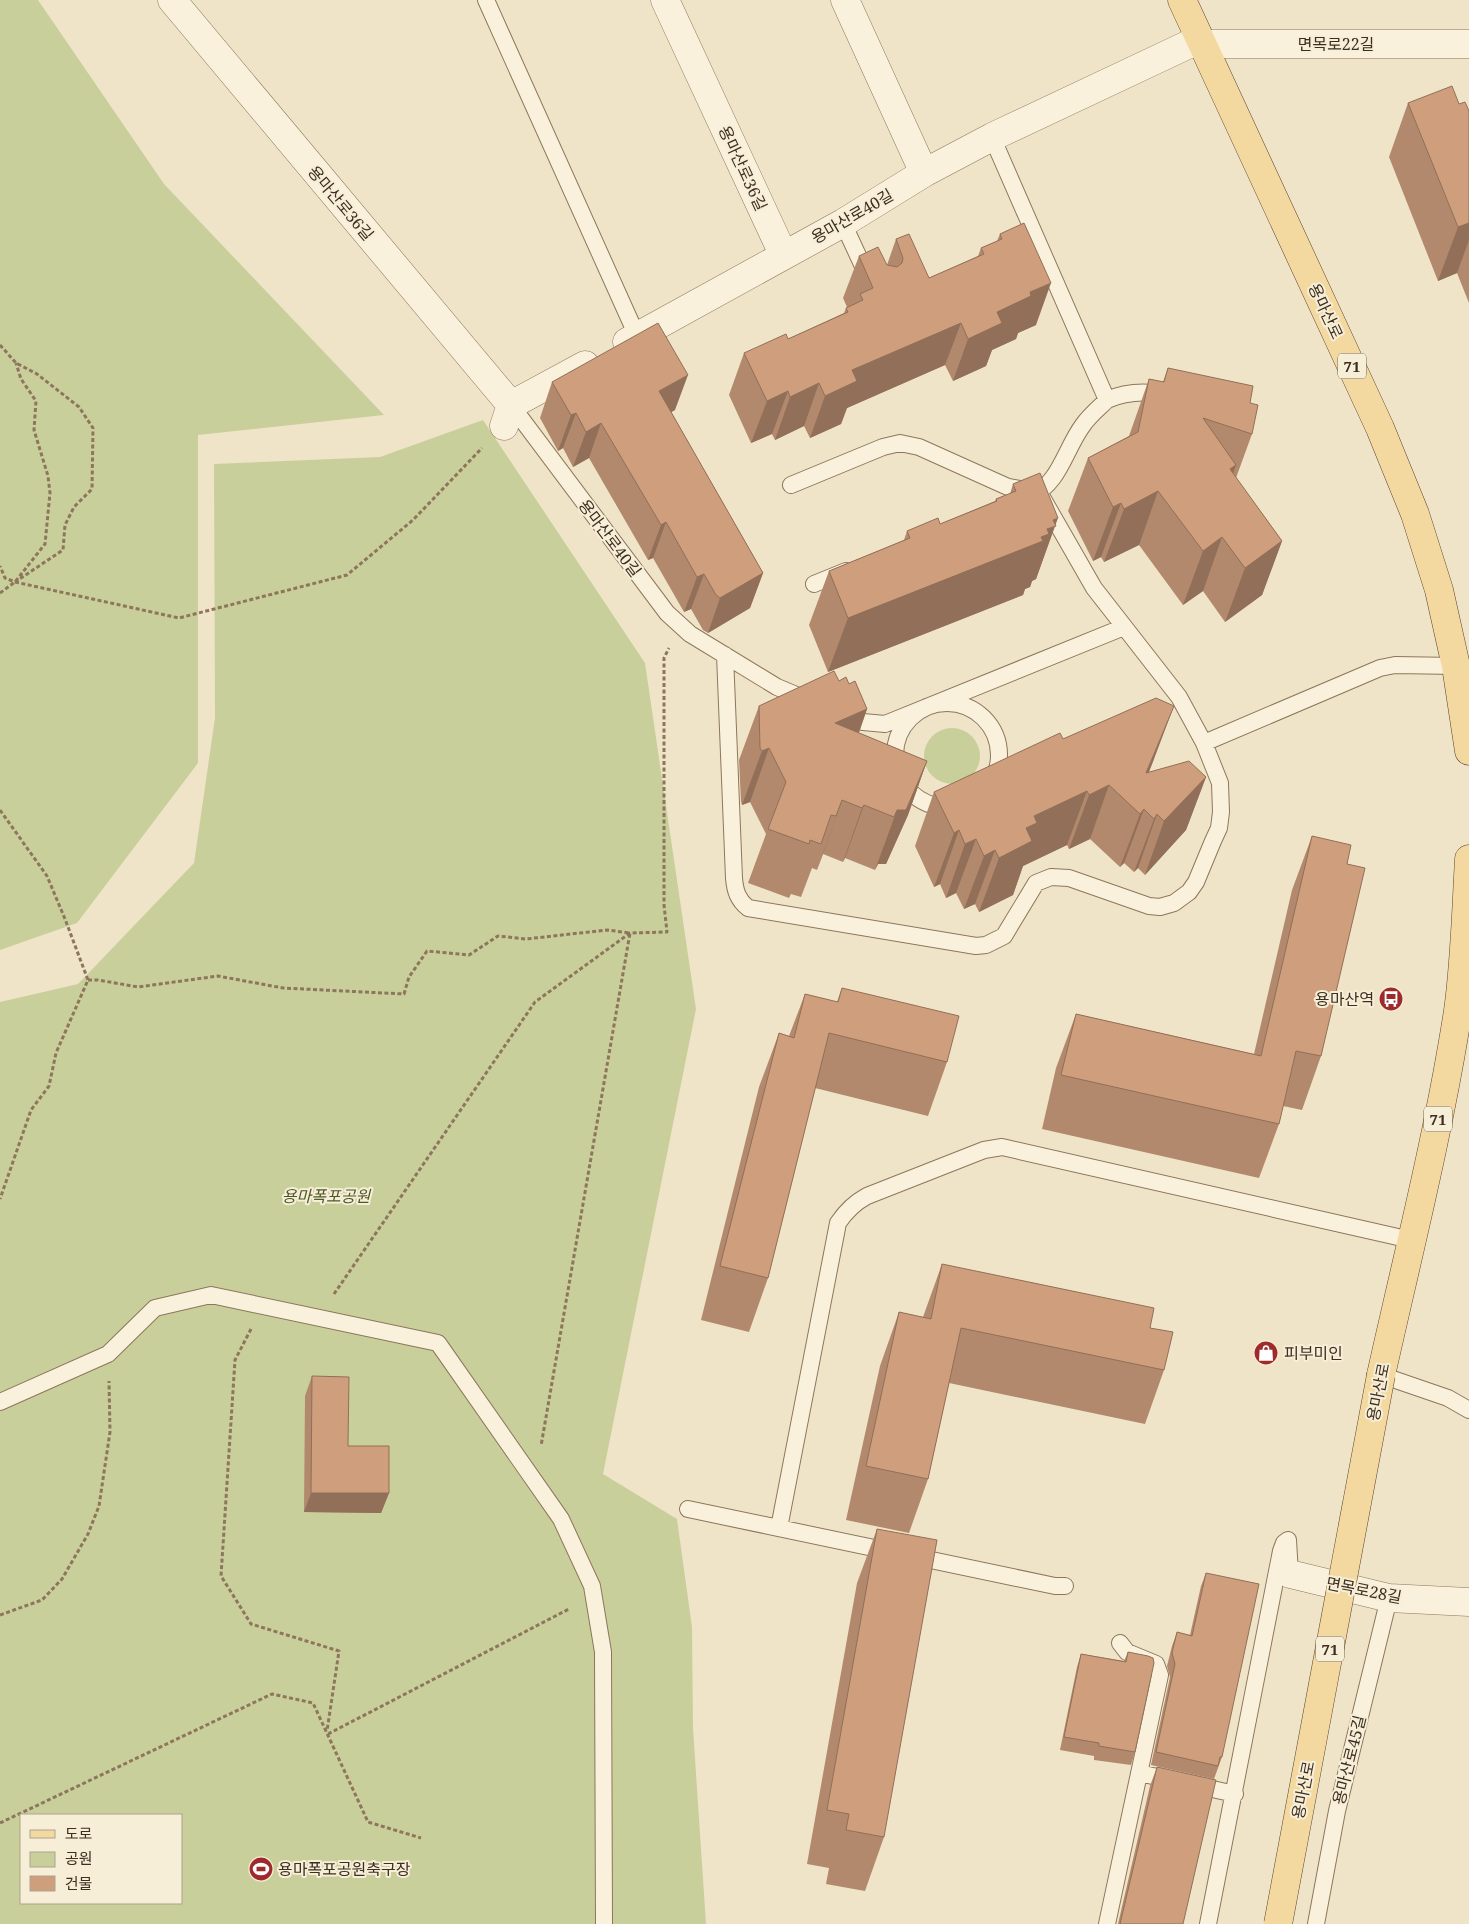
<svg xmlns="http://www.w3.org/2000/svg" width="1469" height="1924" font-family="'Noto Serif','Noto Sans KR',serif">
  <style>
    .green { fill: #c9cf9b; fill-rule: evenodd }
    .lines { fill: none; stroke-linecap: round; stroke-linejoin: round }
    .lane-casing { stroke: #8d765c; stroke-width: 18 }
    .street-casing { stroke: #8d765c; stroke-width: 29 }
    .primary-casing { stroke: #5b4430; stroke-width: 29 }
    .path { stroke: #8d765c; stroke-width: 3; stroke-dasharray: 4 2.5; stroke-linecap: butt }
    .lane { stroke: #faf1dc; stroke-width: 16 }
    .street { stroke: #faf1dc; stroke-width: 28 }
    .primary { stroke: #f3d9a0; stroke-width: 28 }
    .primary-bridge-casing { stroke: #5b4430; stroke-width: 29; stroke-linecap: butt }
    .primary-bridge { stroke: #f3d9a0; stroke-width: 28 }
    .wall { fill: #b2896c }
    .shaded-wall { fill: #916f58 }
    .building { fill: #cf9f7d; stroke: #916f58 }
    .labels { text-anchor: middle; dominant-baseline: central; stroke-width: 4; stroke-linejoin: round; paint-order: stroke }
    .shield { fill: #f7eed8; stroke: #756857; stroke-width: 1 }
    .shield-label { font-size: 15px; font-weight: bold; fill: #3d2e20 }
    .street-label { font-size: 16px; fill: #3d2e20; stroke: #f7eed8 }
    .poi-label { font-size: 16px; fill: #3d2e20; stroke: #f7eed8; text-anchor: start }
    .park-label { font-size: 16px; font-style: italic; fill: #4d5a26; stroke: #f7eed8 }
  </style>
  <rect width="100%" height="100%" fill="#f0e4c8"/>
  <!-- green -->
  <path class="green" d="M 0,0 L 38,0 L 164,184 L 384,415 L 198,435 L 198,763 L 77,923 L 0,950 Z
    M 483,420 L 645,663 L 696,1009 L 603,1474 L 677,1519 L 692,1627 L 693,1728 L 706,1924 L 0,1924 L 0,1002 L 78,984 L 194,863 L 215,718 L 214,464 L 380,457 ZM 21,1815 L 181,1815 L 181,1903 L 21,1903 Z
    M924 756a28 28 0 1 1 56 0a28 28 0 1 1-56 0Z"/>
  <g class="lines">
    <defs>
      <path id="lane" d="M 486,0 L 637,336
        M 992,137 L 1107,400 C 1125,392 1147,391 1167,395
        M 843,223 L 867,275
        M 511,405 L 667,613 L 690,634 L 777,687 L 808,700
        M 791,485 L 883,447 L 900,443 L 919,447 L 1008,487 L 1039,492 L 1094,588 L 1179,697 L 1204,743 L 1380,668 L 1395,665 L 1456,666
        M 1031,496 C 1060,483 1065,449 1083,425 C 1090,415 1099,408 1107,400
        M 814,584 L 846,571
        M 725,655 L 734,878 C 735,891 738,900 748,908 L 976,946 L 986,945 L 1004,936 L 1036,883 L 1051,877 L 1069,878 L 1149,906 L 1160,907 L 1174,903 L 1189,892 L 1196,882 L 1213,841 L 1219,828 L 1221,812 L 1220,783 L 1204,743
        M895 755a52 52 0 1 1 104 0a52 52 0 1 1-104 0Z
        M 842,714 L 863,722 L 885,724 L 1124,627
        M 1381,1375 L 1448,1398 L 1469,1410
        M 0,1402 L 108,1354 L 155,1308 L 211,1295 L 438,1343 L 561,1519 L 592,1586 L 603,1652 L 604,1924
        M 688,1509 L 1055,1586 L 1065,1586
        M 779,1528 L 838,1223 C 846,1211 854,1203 867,1196 L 984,1150 L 1002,1147 L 1411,1240
        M 1139,1773 L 1235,1794
        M 1107,1924 L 1160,1675 L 1156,1664 L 1127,1652 L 1120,1643
        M 1208,1924 L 1281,1551 L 1284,1543 L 1288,1540 L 1290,1574
        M 1316,1924 L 1337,1811 L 1389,1598"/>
      <path id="street" d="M 172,0 L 511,405
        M 665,0 L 783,254
        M 845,0 L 924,173
        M 1203,44 L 1469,44
        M 627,342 L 843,223 L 924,173 L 992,137 L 1200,39
        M 504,426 L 511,405 L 585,365
        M 1290,1574 L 1389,1598 L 1469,1602"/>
      <path id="primary" d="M 1182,0 L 1380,428 L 1415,514 L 1439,590 L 1456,666 L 1469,751
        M 1381,1375 C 1408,1254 1439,1133 1458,1011 C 1465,961 1466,909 1469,859"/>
    </defs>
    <!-- lane casing -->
    <use href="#lane" class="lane-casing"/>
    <!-- street casing -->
    <use href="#street" class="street-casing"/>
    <!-- primary casing -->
    <use href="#primary" class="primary-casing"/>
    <!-- path -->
    <path class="path" d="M 0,345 L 16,363 L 37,374 L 79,407 L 93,428 L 92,489 L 74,507 L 65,525 L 63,550 L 15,582 L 5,578 L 0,566
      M 15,582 L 179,618 L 347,575 L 413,520 L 482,448
      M 0,593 L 15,582 L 45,544 L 50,493 L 48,476 L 34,430 L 36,401 L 21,379 L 16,363
      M 0,810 L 47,876 L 65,919 L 88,980 L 56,1053 L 49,1086 L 31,1110 L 0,1199
      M 88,980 L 98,980 L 138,987 L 218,976 L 283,988 L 404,994 L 409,977 L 427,951 L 469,955 L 498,936 L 526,939 L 607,930 L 630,933 L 541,1446
      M 334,1294 L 535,1002 L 630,933 L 667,932 L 664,905 L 664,658 L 669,648
      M 251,1329 L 235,1360 L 221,1576 L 251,1624 L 339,1651 L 327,1731
      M 0,1615 L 42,1600 L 62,1579 L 88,1534 L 99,1506 L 110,1432 L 109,1381
      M 328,1734 L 569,1609
      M 0,1823 L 272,1694 L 313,1703 L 368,1822 L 421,1838"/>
    <!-- lane -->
    <use href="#lane" class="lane"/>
    <!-- street -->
    <use href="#street" class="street"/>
    <!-- primary -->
    <use href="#primary" class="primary"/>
    <defs>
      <path id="primary-bridge" d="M 1278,1924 L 1381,1375"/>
    </defs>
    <!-- primary-bridge casing -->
    <use href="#primary-bridge" class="primary-bridge-casing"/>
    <!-- primary-bridge -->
    <use href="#primary-bridge" class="primary-bridge"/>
  </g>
  <!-- wall -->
  <path class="wall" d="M 1408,103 L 1459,104 L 1469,111 L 1469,303 L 1457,273 L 1438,281 L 1389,157 Z
    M 1000,234 L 1036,325 L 1018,333 L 1016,339 L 992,350 L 986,366 L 953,381 L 945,365 L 847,408 L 841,424 L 810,438 L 804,426 L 775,440 L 772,434 L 751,443 L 729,395 L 744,353 L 788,339 L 844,313 L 846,308 L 847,307 L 843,298 L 859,256 L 887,265 L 896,239 L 929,278 L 978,256 L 981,248 L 997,241 Z
    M 1168,368 L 1250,403 L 1252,434 L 1236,478 L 1282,541 L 1262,595 L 1225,622 L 1203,591 L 1183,605 L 1139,545 L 1104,562 L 1101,557 L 1093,561 L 1068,511 L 1088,458 L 1129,436 L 1149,379 L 1163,382 Z
    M 552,382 L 675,410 L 671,412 L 763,573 L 750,608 L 708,633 L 703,630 L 691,609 L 684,612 L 653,558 L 648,560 L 589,458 L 573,467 L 563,448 L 558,451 L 540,418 Z
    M 1013,484 L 1055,525 L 1036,579 L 1032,581 L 1030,587 L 1025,589 L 1023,595 L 828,672 L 809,625 L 829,571 L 904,540 L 907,531 L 940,524 L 995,501 L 996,499 L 1010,494 Z
    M 839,681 L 849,684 L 867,709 L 859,733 L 927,761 L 908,815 L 886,864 L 878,864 L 875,870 L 845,858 L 843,862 L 823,854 L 817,870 L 812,868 L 801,897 L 791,894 L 789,898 L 748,883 L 766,834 L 750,802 L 742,805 L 741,802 L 739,760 L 759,706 Z
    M 1063,739 L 1154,759 L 1149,772 L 1206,777 L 1186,830 L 1145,875 L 1138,868 L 1134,872 L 1124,863 L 1120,867 L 1090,839 L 1069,849 L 1067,845 L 1023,866 L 1013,895 L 979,912 L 975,904 L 964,909 L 956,893 L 946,898 L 940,884 L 934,887 L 915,846 L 934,792 Z
    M 1312,836 L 1347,864 L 1321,1056 L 1302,1110 L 1283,1106 L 1279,1124 L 1259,1178 L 1042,1129 L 1056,1068 L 1076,1014 L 1254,1054 L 1292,890 Z
    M 842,988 L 947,1062 L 928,1116 L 815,1088 L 768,1278 L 749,1332 L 701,1320 L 759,1087 L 779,1033 L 789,1036 L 805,994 L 837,1002 Z
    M 942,1264 L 1150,1328 L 1164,1370 L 1145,1424 L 949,1383 L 928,1479 L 909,1533 L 846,1520 L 880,1366 L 899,1312 L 923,1317 Z
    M 312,1376 L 348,1446 L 389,1493 L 381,1513 L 304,1512 L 305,1396 Z
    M 877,1529 L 884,1837 L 865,1891 L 826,1884 L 829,1868 L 807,1864 L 857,1583 Z
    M 1206,1573 L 1222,1757 L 1214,1779 L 1151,1765 L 1170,1677 L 1167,1666 L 1172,1646 L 1177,1632 L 1190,1635 L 1201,1586 Z
    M 1128,1652 L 1135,1752 L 1131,1765 L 1094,1760 L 1094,1756 L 1060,1750 L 1077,1667 L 1081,1654 L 1124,1661 Z
    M 1157,1767 L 1183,1924 L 1118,1924 L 1150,1786 Z"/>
  <!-- shaded-wall -->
  <path class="shaded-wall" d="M 1469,223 L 1469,240 L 1457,273 L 1438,281 L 1458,227 Z
    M 1051,283 L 1036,325 L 1018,333 L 1016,339 L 992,350 L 986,366 L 953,381 L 968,339 L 997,312 L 1030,292 Z
    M 961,323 L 945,365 L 847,408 L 841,424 L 810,438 L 825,396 L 852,370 Z
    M 688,375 L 675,410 L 646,426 L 659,391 Z
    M 819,383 L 804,426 L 775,440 L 790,397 Z
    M 788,391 L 772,434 L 751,443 L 767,401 Z
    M 576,413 L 563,448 L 558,451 L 571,415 Z
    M 601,423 L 589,458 L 573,467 L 586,432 Z
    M 1236,465 L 1217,518 L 1230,469 Z
    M 1158,491 L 1139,545 L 1104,562 L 1124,509 Z
    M 1121,503 L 1101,557 L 1093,561 L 1113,507 Z
    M 1058,518 L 1036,579 L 1032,581 L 1030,587 L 1025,589 L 1023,595 L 828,672 L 848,618 L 1041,537 L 1053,520 Z
    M 666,522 L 653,558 L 648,560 L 661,525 Z
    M 1222,537 L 1203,591 L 1183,605 L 1203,551 Z
    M 1282,541 L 1262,595 L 1225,622 L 1245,568 Z
    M 763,573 L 750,608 L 708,633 L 720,598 Z
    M 704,574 L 691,609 L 684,612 L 697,577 Z
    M 1174,706 L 1154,759 L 1134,808 L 1146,773 Z
    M 867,709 L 848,763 L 835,723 Z
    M 769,748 L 750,802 L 742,805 L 762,751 Z
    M 927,761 L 908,815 L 886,864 L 878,864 L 875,870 L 897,810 Z
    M 1206,777 L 1186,830 L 1145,875 L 1164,821 Z
    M 1109,785 L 1090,839 L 1069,849 L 1089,795 Z
    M 1087,791 L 1067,845 L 1023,866 L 1013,895 L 979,912 L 999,858 L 1026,828 L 1034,816 Z
    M 842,800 L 823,854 L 817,870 Z
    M 864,805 L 845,858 L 843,862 L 862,808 Z
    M 1144,809 L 1124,863 L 1120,867 L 1140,814 Z
    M 1157,814 L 1138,868 L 1134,872 L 1154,819 Z
    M 959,830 L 940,884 L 934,887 L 954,833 Z
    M 976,839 L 956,893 L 946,898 L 965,844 Z
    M 995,850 L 975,904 L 964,909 L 984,856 Z
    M 311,1493 L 389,1493 L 381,1513 L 304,1512 Z"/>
  <!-- building -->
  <path class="building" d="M 1452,86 L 1459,104 L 1465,102 L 1469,111 L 1469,223 L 1458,227 L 1408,103 Z
    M 1024,223 L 1051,283 L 1030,292 L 1031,296 L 997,312 L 1002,323 L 968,339 L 961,323 L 852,370 L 857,381 L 825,396 L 819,383 L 790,397 L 788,391 L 767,401 L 744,353 L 786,334 L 788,339 L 848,312 L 846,308 L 863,300 L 860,294 L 873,288 L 859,256 L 878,247 L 887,265 L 897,267 L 902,263 L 903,258 L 896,239 L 909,234 L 929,278 L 984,254 L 981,248 L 1002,239 L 1000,234 Z
    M 658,323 L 688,375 L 659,391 L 763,573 L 720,598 L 716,595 L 704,574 L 697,577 L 666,522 L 661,525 L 601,423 L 586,432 L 576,413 L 571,415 L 552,382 Z
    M 1168,368 L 1253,386 L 1250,403 L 1258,405 L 1252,434 L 1203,418 L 1236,465 L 1230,469 L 1282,541 L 1245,568 L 1222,537 L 1203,551 L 1158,491 L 1124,509 L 1121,503 L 1113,507 L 1088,458 L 1138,432 L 1149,379 L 1164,382 Z
    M 1040,473 L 1058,518 L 1053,520 L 1056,526 L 1047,529 L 1049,534 L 1041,537 L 1043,541 L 848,618 L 829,571 L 910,538 L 907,531 L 938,518 L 940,524 L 997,501 L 996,499 L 1016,491 L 1013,484 Z
    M 834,671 L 839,681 L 846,677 L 849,684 L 855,681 L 867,709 L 835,723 L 927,761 L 906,810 L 897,810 L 894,817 L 864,805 L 862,808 L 842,800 L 836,816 L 831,815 L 821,844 L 810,840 L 809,844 L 768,829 L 786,782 L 769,748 L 762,751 L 760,748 L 759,706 Z
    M 1156,698 L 1174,706 L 1146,773 L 1189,761 L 1206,777 L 1164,821 L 1157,814 L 1154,819 L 1144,809 L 1140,814 L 1109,785 L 1089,795 L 1087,791 L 1034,816 L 1037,823 L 1026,828 L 1032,841 L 999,858 L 995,850 L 984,856 L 976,839 L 965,844 L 959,830 L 954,833 L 934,792 L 1060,733 L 1063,739 Z
    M 1312,836 L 1351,845 L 1347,864 L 1365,868 L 1321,1056 L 1296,1051 L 1279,1124 L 1061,1075 L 1076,1014 L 1261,1056 Z
    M 842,988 L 959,1016 L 947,1062 L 829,1033 L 768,1278 L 720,1266 L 779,1033 L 794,1038 L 805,994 L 838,1002 Z
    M 942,1264 L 1154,1308 L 1150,1328 L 1173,1332 L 1164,1370 L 961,1328 L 928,1479 L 866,1466 L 899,1312 L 931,1319 Z
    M 312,1376 L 349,1377 L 348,1446 L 389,1446 L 389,1493 L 311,1493 Z
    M 877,1529 L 937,1540 L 884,1837 L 846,1830 L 849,1814 L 827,1810 Z
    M 1206,1573 L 1259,1584 L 1222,1757 L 1220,1757 L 1218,1766 L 1156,1752 L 1175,1664 L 1172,1653 L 1177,1632 L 1192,1636 Z
    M 1128,1652 L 1148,1656 L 1153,1658 L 1154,1663 L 1135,1752 L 1099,1746 L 1099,1743 L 1064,1737 L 1081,1654 L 1126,1662 Z
    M 1157,1767 L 1216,1780 L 1183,1924 L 1120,1924 Z"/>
  <!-- icons -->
  <defs>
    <symbol id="bus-disc" viewBox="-11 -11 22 22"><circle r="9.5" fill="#9e2a2b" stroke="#f7eed8"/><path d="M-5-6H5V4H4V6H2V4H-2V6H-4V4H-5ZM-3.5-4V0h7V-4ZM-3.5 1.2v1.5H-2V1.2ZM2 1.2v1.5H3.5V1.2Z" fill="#fff"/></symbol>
    <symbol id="shop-disc" viewBox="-11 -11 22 22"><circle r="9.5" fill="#9e2a2b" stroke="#f7eed8"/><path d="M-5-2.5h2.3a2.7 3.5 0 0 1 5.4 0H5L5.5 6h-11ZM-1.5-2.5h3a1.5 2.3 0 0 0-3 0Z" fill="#fff"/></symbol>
    <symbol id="stadium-disc" viewBox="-11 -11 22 22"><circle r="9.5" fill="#9e2a2b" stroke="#f7eed8"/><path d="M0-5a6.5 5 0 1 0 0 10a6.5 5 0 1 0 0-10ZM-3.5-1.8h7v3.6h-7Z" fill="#fff"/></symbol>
  </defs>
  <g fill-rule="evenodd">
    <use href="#bus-disc" x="1377" y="985" width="28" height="28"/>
    <use href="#shop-disc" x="1252" y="1339" width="28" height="28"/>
    <use href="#stadium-disc" x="247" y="1855" width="28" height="28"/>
  </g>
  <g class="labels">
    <!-- shield labels -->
    <g class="shield">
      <rect x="1338" y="353.5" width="28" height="25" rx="4"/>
      <rect x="1424" y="1106.5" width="28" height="25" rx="4"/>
      <rect x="1316" y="1636.5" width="28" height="25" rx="4"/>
    </g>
    <g class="shield-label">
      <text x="1352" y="366">71</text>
      <text x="1438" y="1119">71</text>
      <text x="1330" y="1649">71</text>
    </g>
    <!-- street labels -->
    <g class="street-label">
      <text x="1336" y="44">면목로22길</text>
      <text transform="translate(743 168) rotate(65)">용마산로36길</text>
      <text transform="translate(341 203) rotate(50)">용마산로36길</text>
      <text transform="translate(852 216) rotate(-30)">용마산로40길</text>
      <text transform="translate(1326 311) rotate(65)">용마산로</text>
      <text transform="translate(610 538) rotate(53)">용마산로40길</text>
      <text transform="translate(1378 1392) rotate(-79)">용마산로</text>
      <text transform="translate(1364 1590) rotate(11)">면목로28길</text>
      <text transform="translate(1349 1760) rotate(-76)">용마산로45길</text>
      <text transform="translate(1303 1790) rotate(-79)">용마산로</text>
    </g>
    <!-- poi labels -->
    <g class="poi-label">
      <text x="1374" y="999" text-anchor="end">용마산역</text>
      <text x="1284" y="1353">피부미인</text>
      <text x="278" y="1869">용마폭포공원축구장</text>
    </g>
    <!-- park labels -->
    <g class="park-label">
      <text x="326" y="1196">용마폭포공원</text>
    </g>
  </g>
  <!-- legend -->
  <rect x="20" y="1814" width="162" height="90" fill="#f7eed8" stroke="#ada18e"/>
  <rect x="30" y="1830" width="25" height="8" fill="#f3d9a0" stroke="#ada18e"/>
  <text x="65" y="1839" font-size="15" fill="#3d2e20">도로</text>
  <rect x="30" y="1852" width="25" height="15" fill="#c9cf9b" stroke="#ada18e"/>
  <text x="65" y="1864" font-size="15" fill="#3d2e20">공원</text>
  <rect x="30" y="1876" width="25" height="15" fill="#cf9f7d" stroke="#ada18e"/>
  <text x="65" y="1889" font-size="15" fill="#3d2e20">건물</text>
</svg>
